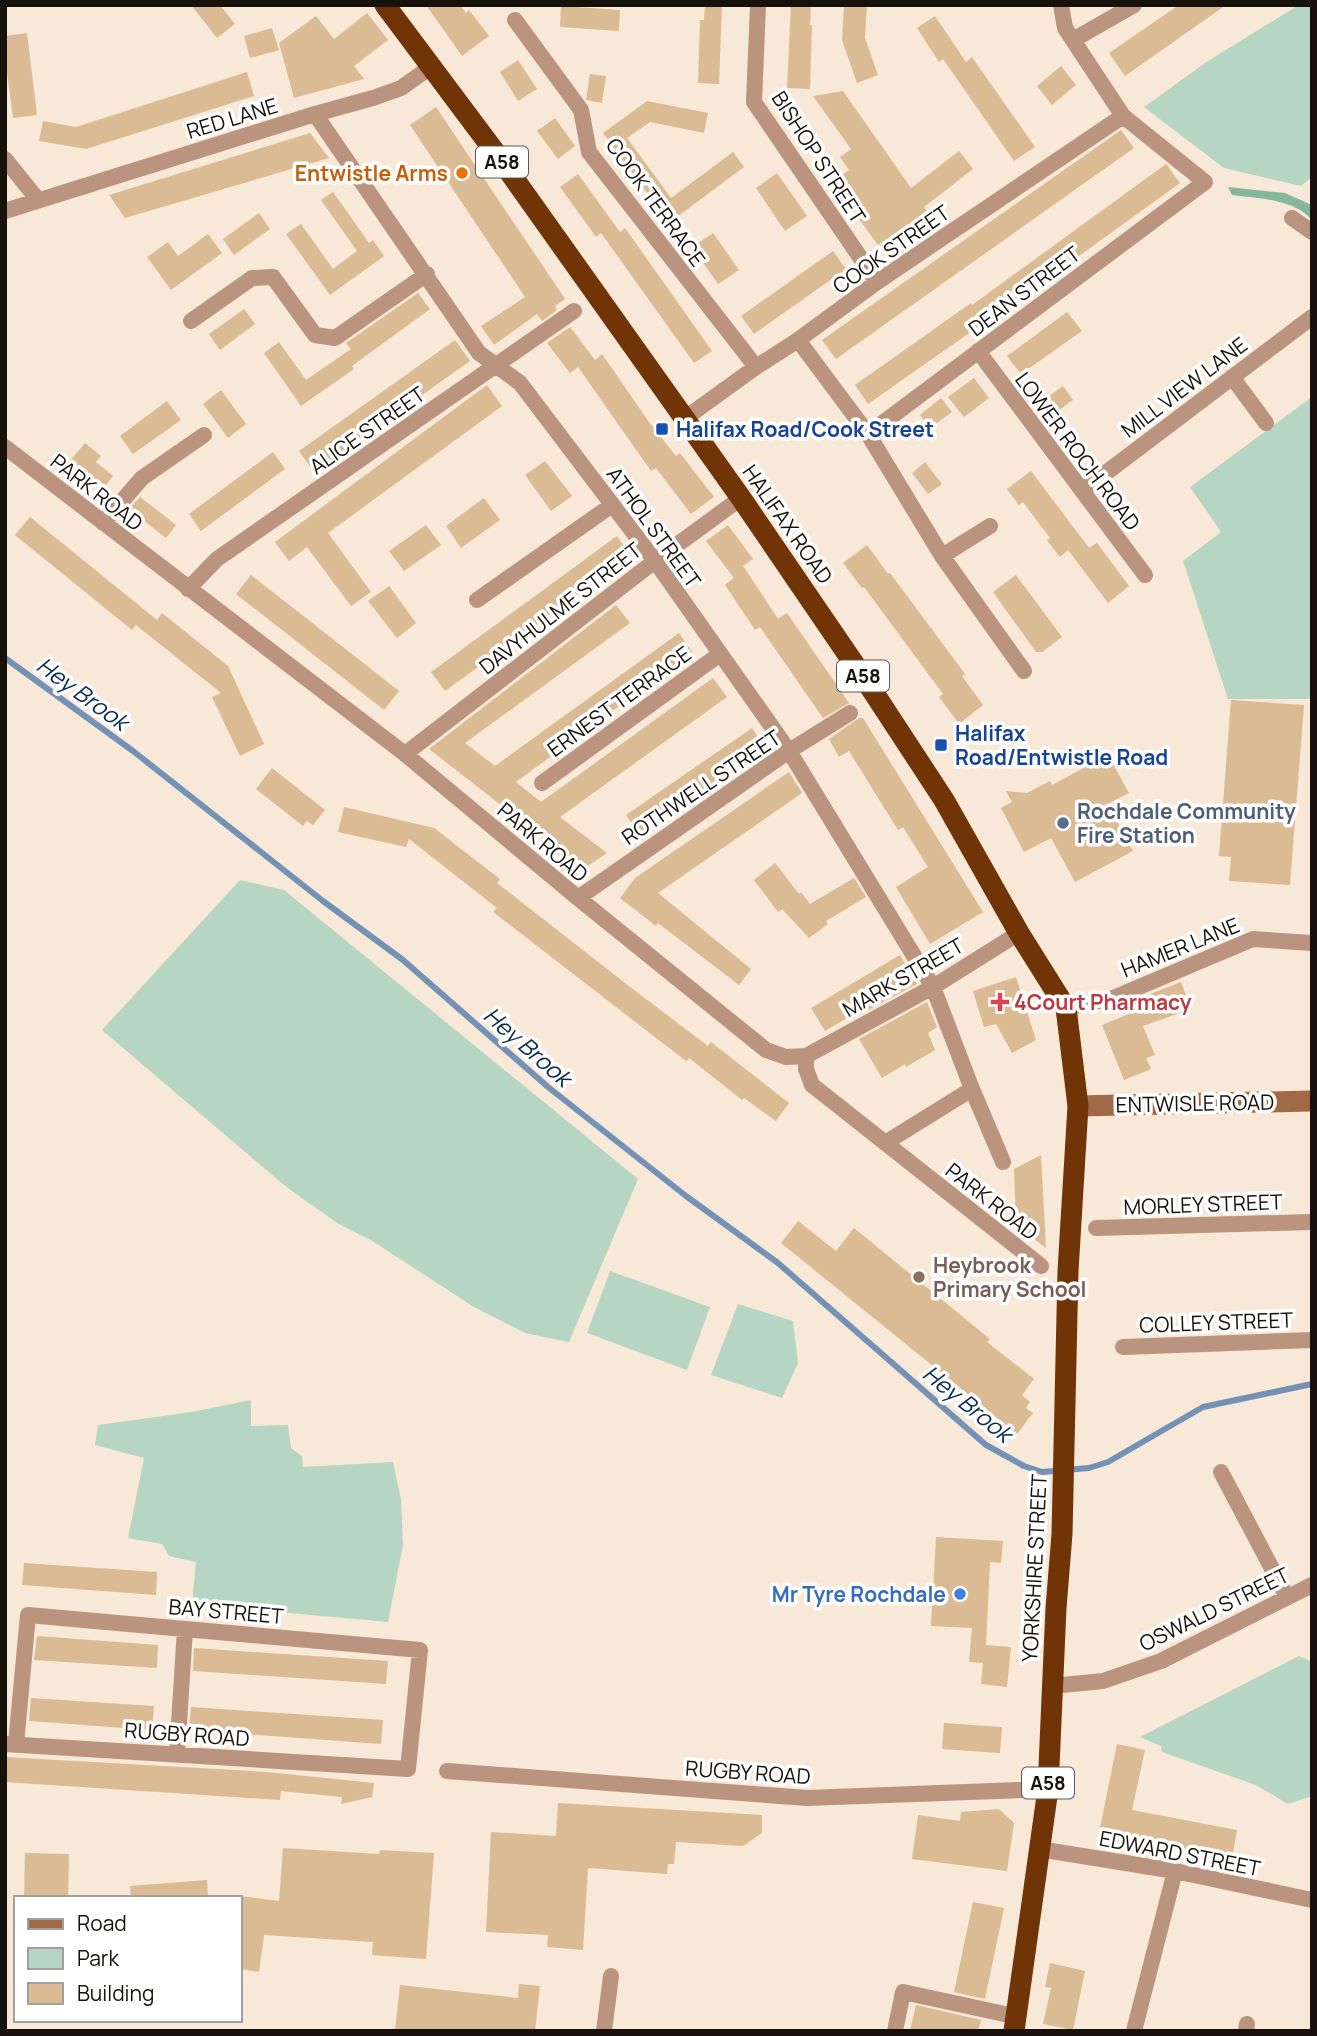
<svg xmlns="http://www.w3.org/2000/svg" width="1317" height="2036" font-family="Manrope,sans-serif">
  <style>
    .green { fill: #b6d5c3 }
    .forest { fill: #86b69b }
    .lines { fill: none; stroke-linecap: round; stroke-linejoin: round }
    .stream { stroke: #7392b6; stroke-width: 6 }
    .building { fill: #dabb93 }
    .street { stroke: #ba947e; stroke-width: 16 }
    .secondary { stroke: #a06948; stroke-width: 21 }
    .highway { stroke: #703406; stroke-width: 21 }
    .food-dot { fill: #e8710a; stroke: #fff; stroke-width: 2.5 }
    .transit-dot { fill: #1a4fb4; stroke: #fff; stroke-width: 2.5 }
    .service-dot { fill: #5c6f8a; stroke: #fff; stroke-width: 2.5 }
    .health-dot { fill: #e0444e; stroke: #fff; stroke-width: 2.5 }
    .education-dot { fill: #8d6e63; stroke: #fff; stroke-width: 2.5 }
    .shop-dot { fill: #3f7fe0; stroke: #fff; stroke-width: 2.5 }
    .labels { text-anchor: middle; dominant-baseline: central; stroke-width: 7; stroke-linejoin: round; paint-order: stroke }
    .shield { fill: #fff; stroke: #5c5854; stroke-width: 2 }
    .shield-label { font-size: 19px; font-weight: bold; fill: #16110b }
    .street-label { font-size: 21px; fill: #16110b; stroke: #fff }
    .food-label { font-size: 21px; font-weight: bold; fill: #c56008; stroke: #fff; text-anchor: end }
    .transit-label { font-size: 21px; font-weight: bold; fill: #164399; stroke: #fff; text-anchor: start }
    .service-label { font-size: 21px; font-weight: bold; fill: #4e5e75; stroke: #fff; text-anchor: start }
    .health-label { font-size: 21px; font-weight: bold; fill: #be3a42; stroke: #fff; text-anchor: start }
    .education-label { font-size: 21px; font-weight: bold; fill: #785e54; stroke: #fff; text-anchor: start }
    .shop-label { font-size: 21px; font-weight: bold; fill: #366cbe; stroke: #fff; text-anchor: end }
    .water-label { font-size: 23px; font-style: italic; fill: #082c4f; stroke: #fff }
  </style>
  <rect width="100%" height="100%" fill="#f7e8d7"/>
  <!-- green -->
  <path class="green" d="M 1299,5 L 1312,5 L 1312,177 L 1301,186 L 1224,168 L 1144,107 L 1208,61 Z
    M 1312,397 L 1312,699 L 1228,699 L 1183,561 L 1221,532 L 1190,487 Z
    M 240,880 L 284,890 L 638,1179 L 569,1342 L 525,1333 L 474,1307 L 374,1242 L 337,1223 L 284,1185 L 102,1030 Z
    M 610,1271 L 710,1307 L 687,1370 L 587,1333 Z
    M 738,1304 L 793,1321 L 798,1363 L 782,1398 L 711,1375 Z
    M 251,1400 L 251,1426 L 288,1425 L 291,1448 L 302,1456 L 303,1467 L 393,1462 L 401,1499 L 403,1545 L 388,1622 L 192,1604 L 196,1562 L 169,1556 L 162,1544 L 128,1538 L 144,1458 L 95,1445 L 98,1425 L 192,1412 Z
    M 1299,1656 L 1312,1662 L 1312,1796 L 1288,1804 L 1256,1785 L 1162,1752 L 1161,1746 L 1140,1737 Z"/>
  <!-- forest -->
  <path class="forest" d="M 1228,187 L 1285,193 L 1312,205 L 1312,220 C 1292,198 1259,199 1232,195 Z"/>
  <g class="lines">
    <!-- stream -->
    <path class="stream" d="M 5,658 L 133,751 L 323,901 L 403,960 L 548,1087 L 686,1196 L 778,1263 L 986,1445 L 1024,1466 L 1042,1472 L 1089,1468 L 1108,1462 L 1203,1407 L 1312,1384"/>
  </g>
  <!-- building -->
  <path class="building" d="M 191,5 L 220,5 L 235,24 L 217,38 Z
    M 426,5 L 460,5 L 466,13 L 469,10 L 489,36 L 462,56 Z
    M 705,5 L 722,5 L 719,84 L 698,83 L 700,20 L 704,20 Z
    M 791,5 L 811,5 L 810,25 L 812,25 L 810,89 L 787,88 Z
    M 844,5 L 867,5 L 865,38 L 878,75 L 857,83 L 842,40 Z
    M 1179,5 L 1226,5 L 1125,76 L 1109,53 Z
    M 561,6 L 620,10 L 619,31 L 560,27 Z
    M 367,13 L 388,40 L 354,66 L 364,79 L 294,98 L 279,43 L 316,16 L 334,39 Z
    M 935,16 L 966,62 L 972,57 L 1035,147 L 1014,161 L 943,59 L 939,62 L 917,28 Z
    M 272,28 L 279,50 L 250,58 L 244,36 Z
    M 27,33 L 37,115 L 13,118 L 5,57 L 5,36 Z
    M 518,60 L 537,89 L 518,101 L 500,72 Z
    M 1061,66 L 1076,85 L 1052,105 L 1037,86 Z
    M 247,72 L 254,96 L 86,149 L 39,141 L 43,121 L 76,127 Z
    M 590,74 L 606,76 L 602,103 L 586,100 Z
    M 843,91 L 911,188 L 959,151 L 973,169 L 924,207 L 927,212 L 878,245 L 832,182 L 849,170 L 840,157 L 851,149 L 813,96 Z
    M 647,101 L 708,113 L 704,133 L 650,122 L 627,138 L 671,198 L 733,152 L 744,167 L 669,223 L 603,133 Z
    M 436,107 L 565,299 L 555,306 L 557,310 L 542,321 L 537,314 L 494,345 L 481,326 L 525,297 L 410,125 Z
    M 555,118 L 575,146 L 558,159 L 537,131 Z
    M 1121,130 L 1134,148 L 836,359 L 822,340 Z
    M 310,133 L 329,158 L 125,218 L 109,195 Z
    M 1166,164 L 1180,183 L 993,318 L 992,317 L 868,404 L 855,385 L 971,303 L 972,305 Z
    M 777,173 L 807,216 L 785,231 L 756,188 Z
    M 578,174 L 620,232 L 625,228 L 712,351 L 694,363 L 601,233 L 596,237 L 560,187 Z
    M 333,192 L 369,243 L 373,240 L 384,256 L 330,295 L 286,234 L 301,224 L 333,269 L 357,251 L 321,200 Z
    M 259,213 L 270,229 L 234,255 L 223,239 Z
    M 713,233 L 739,270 L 718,284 L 692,247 Z
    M 208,234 L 222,253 L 171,290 L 147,257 L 168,242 L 178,256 Z
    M 833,251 L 846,269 L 754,334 L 741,316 Z
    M 418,293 L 430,309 L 352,366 L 354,369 L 301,406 L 264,353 L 279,342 L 306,380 L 351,349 L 346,343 Z
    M 244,309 L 255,324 L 220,350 L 209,334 Z
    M 1067,312 L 1082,331 L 1021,374 L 1007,356 Z
    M 570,327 L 595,360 L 602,354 L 649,422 L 676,456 L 680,453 L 714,497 L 691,514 L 656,468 L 651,471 L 578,367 L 570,373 L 547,343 Z
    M 455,340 L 470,361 L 314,472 L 299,451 Z
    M 974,378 L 989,398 L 964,417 L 948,397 Z
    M 487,385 L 502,406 L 328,533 L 371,592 L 351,606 L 307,547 L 289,561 L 275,542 Z
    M 1063,386 L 1073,400 L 1051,416 L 1041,402 Z
    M 221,390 L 246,424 L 228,438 L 203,404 Z
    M 941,398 L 952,412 L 930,428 L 920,415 Z
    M 167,401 L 181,420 L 133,454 L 120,436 Z
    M 85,443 L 101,456 L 96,462 L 113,476 L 103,489 L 69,462 Z
    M 273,452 L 285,469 L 201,531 L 189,514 Z
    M 545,461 L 572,496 L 551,511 L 525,475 Z
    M 925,462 L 942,484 L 928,494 L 912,473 Z
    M 1031,471 L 1089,548 L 1097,543 L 1129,586 L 1108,603 L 1068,550 L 1060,557 L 1047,540 L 1050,538 L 1023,502 L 1019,505 L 1007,489 Z
    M 140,497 L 176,525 L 166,538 L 129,509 Z
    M 484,498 L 500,520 L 461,548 L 446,526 Z
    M 30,517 L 157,620 L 162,613 L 228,666 L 264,744 L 240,756 L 212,697 L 221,693 L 136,625 L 132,630 L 15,535 Z
    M 426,525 L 441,545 L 404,571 L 389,551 Z
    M 728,525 L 753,559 L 743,566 L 778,619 L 787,613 L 849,703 L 823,718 L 760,627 L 755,630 L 725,585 L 734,578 L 706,541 Z
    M 617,536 L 631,556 L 445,691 L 431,672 Z
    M 867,545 L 888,574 L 890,573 L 965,674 L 962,676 L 983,705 L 959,724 L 939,697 L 943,694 L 864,587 L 862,588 L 843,563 Z
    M 251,575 L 399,691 L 384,710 L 236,594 Z
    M 1016,575 L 1062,637 L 1042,652 L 1036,652 L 993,592 Z
    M 389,586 L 416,623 L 397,638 L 368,601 Z
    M 616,605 L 630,623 L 465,743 L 495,766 L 679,633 L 692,652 L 516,782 L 541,802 L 713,678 L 727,697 L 560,817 L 607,853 L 583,869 L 429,749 Z
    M 1231,700 L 1304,705 L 1290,885 L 1229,881 L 1231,857 L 1219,856 Z
    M 859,718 L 863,718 L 983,912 L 930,944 L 896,887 L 928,867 L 903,827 L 898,830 L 849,751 L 839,757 L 829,739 Z
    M 752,728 L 765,748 L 639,834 L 626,815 Z
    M 1108,755 L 1129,793 L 1108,804 L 1133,851 L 1075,882 L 1051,838 L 1024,852 L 1001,808 L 1012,802 L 1006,791 L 1027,793 L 1050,781 L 1052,785 Z
    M 272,768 L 325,810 L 313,825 L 307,821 L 303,826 L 256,789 Z
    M 789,772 L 802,793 L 658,893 L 751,969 L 739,985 L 658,923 L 656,926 L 620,898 L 635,878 Z
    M 344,807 L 434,828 L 500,879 L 497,883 L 634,990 L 708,1046 L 711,1042 L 789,1103 L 776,1121 L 744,1098 L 742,1100 L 689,1058 L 686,1061 L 493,912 L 497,908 L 409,839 L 406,847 L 338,832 Z
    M 775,863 L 799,894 L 801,892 L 810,904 L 854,878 L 866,897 L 826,921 L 828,924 L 809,938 L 782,909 L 778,912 L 754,880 Z
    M 900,955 L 917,984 L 848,1021 L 847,1018 L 825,1031 L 811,1008 Z
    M 1016,977 L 1036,1040 L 1012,1053 L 996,1024 L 984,1027 L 973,991 Z
    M 1181,982 L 1191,1009 L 1143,1026 L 1155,1055 L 1146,1058 L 1151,1069 L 1124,1080 L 1102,1025 L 1154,1004 L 1150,994 Z
    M 927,1002 L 937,1027 L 928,1033 L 935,1050 L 906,1067 L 905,1064 L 882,1078 L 859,1039 Z
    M 1041,1155 L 1046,1248 L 1016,1225 L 1014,1169 Z
    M 798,1221 L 836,1251 L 854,1228 L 990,1339 L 987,1342 L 1034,1379 L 1022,1395 L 1030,1402 L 1026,1408 L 1033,1413 L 1017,1434 L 781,1243 Z
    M 936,1537 L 1003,1541 L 1001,1563 L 990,1562 L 986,1645 L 1011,1647 L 1007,1687 L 981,1684 L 983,1663 L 969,1662 L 972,1628 L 931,1626 Z
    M 24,1563 L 157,1572 L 156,1595 L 22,1585 Z
    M 37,1636 L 158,1645 L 157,1668 L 34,1660 Z
    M 194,1648 L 388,1661 L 386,1684 L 193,1671 Z
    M 31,1698 L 154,1706 L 152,1730 L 29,1721 Z
    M 191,1707 L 383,1720 L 381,1744 L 189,1730 Z
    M 944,1723 L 1002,1727 L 1000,1753 L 942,1749 Z
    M 1117,1744 L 1145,1750 L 1132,1810 L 1237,1830 L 1232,1859 L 1099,1833 Z
    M 5,1757 L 267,1772 L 374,1783 L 372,1797 L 341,1804 L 342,1797 L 281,1791 L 280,1800 L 5,1782 Z
    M 558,1803 L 762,1815 L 762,1833 L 743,1846 L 676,1842 L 674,1864 L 668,1864 L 667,1874 L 588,1868 L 583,1950 L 547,1947 L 548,1935 L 486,1932 L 491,1832 L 556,1836 Z
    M 999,1809 L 1014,1823 L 1007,1871 L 912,1859 L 918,1815 L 960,1821 L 961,1812 Z
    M 283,1848 L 379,1854 L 380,1850 L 434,1853 L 426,1959 L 372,1955 L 373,1942 L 264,1935 L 259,1972 L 240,1969 L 240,1896 L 279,1901 Z
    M 25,1853 L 69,1854 L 68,1898 L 24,1898 Z
    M 207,1880 L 208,1898 L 131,1898 L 130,1886 Z
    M 973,1902 L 1004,1908 L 985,1999 L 954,1992 Z
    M 1050,1963 L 1085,1971 L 1073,2030 L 1043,2024 L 1051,1988 L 1045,1987 Z
    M 519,1984 L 540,1986 L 535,2031 L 395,2031 L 400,1985 L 518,1998 Z
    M 916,2005 L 981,2020 L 978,2031 L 910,2031 Z"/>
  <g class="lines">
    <!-- street -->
    <path class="street" d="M 758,5 L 754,102 L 877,282
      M 515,20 L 581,110 L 589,152 L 756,367
      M 1073,40 L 1134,5
      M 315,114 L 479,353 L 520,383 L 655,561 L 789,751 L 933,987 L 972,1089 L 1003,1162
      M 5,159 L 38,200
      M 5,211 L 315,114 L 373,98 L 401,88 L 432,66
      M 1292,218 L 1312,232
      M 191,321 L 252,278 L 273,277 L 315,335 L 335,338 L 427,274
      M 798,340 L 868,434 L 942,556 L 1024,671
      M 978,351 L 1145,575
      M 1232,377 L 1266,423
      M 684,419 L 756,367 L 798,340 L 877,282 L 1123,116
      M 868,434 L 1205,182 L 1123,116 L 1065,28 L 1061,5
      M 5,447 L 405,754 L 578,898 L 766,1050 L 786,1057 L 806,1056 L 933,987 L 1019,933
      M 1082,491 L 1312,317
      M 103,523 L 142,478 L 204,435
      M 942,556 L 990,526
      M 188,589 L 217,559 L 574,311
      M 477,600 L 612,505
      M 405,754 L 655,561 L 741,498
      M 542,783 L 720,654
      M 578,898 L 789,751 L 850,713
      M 1066,1008 L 1113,998 L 1253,939 L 1312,943
      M 806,1056 L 806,1069 L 812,1085 L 1041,1266
      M 885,1143 L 972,1089
      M 1096,1228 L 1312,1222
      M 1123,1347 L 1312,1340
      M 1221,1472 L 1287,1597
      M 1052,1686 L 1103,1681 L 1161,1661 L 1312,1585
      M 5,1744 L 408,1769 L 420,1650 L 28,1615 L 16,1744
      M 177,1754 L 185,1629
      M 447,1771 L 807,1798 L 1048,1789
      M 1039,1849 L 1175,1871 L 1312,1900
      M 604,2031 L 611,1976
      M 895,2031 L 903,1992 L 1018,2017
      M 1134,2031 L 1175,1871
      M 1246,2031 L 1247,2024"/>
    <!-- secondary -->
    <path class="secondary" d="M 1078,1106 L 1312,1101"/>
    <!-- highway -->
    <path class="highway" d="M 385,5 L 498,156 L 741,498 L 872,690 L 944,800 L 1019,933 L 1066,1008 L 1078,1106 L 1068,1271 L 1062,1534 L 1056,1608 L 1048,1789 L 1014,2031"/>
  </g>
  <!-- markers -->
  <circle class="food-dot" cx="462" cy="173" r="7"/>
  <g class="transit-dot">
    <rect x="655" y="422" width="14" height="14" rx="3.5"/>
    <rect x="934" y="738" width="14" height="14" rx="3.5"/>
  </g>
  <circle class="service-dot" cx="1063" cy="823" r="7"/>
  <path class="health-dot" d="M996.5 991.5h7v7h7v7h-7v7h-7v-7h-7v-7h7z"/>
  <circle class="education-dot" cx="919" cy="1277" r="7"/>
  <circle class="shop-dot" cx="960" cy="1594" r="7"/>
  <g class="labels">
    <!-- shield labels -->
    <g class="shield">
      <rect x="476" y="146.5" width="52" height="31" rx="5"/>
      <rect x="837" y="660.5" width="52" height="31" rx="5"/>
      <rect x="1022" y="1767.5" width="52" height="31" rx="5"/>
    </g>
    <g class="shield-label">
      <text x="502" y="162">A58</text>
      <text x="863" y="676">A58</text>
      <text x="1048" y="1783">A58</text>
    </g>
    <!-- street labels -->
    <g class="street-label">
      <text transform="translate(232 118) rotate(-17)">RED LANE</text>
      <text transform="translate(819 157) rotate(57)">BISHOP STREET</text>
      <text transform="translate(656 202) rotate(54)">COOK TERRACE</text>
      <text transform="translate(891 249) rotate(-35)">COOK STREET</text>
      <text transform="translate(1024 291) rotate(-37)">DEAN STREET</text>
      <text transform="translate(1184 387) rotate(-37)">MILL VIEW LANE</text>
      <text transform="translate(367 430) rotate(-35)">ALICE STREET</text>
      <text transform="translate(1078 451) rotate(53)">LOWER ROCH ROAD</text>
      <text transform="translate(97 492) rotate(38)">PARK ROAD</text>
      <text transform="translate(788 524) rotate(55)">HALIFAX ROAD</text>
      <text transform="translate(654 527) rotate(54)">ATHOL STREET</text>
      <text transform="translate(560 608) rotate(-38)">DAVYHULME STREET</text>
      <text transform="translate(619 701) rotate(-36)">ERNEST TERRACE</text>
      <text transform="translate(701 787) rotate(-34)">ROTHWELL STREET</text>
      <text transform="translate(543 842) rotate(40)">PARK ROAD</text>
      <text transform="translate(1180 947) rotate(-22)">HAMER LANE</text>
      <text transform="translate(903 977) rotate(-30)">MARK STREET</text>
      <text transform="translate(1195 1103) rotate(-1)">ENTWISLE ROAD</text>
      <text transform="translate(992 1201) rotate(38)">PARK ROAD</text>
      <text transform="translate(1203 1204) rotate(-2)">MORLEY STREET</text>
      <text transform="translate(1216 1322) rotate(-2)">COLLEY STREET</text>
      <text transform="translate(1034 1568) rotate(-87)">YORKSHIRE STREET</text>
      <text transform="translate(1214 1609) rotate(-26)">OSWALD STREET</text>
      <text transform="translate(226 1611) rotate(5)">BAY STREET</text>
      <text transform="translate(187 1734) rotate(4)">RUGBY ROAD</text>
      <text transform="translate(748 1772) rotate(4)">RUGBY ROAD</text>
      <text transform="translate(1180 1853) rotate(11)">EDWARD STREET</text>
    </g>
    <!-- food labels -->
    <g class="food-label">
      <text x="448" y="173">Entwistle Arms</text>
    </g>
    <!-- transit labels -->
    <g class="transit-label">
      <text x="676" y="429">Halifax Road/Cook Street</text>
      <text x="955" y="733">Halifax<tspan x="955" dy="24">Road/Entwistle Road</tspan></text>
    </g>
    <!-- service labels -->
    <g class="service-label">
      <text x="1077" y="811">Rochdale Community<tspan x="1077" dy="24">Fire Station</tspan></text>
    </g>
    <!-- health labels -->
    <g class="health-label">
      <text x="1014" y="1002">4Court Pharmacy</text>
    </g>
    <!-- education labels -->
    <g class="education-label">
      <text x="933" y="1265">Heybrook<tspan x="933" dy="24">Primary School</tspan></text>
    </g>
    <!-- shop labels -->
    <g class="shop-label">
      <text x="946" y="1594">Mr Tyre Rochdale</text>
    </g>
    <!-- water labels -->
    <g class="water-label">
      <text transform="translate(83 693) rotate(36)">Hey Brook</text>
      <text transform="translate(528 1046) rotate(41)">Hey Brook</text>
      <text transform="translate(968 1403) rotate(39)">Hey Brook</text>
    </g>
  </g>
  <!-- border -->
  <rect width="1317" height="2036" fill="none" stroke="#16110b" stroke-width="14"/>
  <!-- legend -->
  <rect x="14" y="1896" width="228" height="126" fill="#ffffff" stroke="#a2a09d" stroke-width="2"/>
  <rect x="28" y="1919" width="35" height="10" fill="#a06948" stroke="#a2a09d" stroke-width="2"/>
  <text x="77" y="1931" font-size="21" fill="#16110b">Road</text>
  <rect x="28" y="1948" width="35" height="21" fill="#b6d5c3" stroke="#a2a09d" stroke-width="2"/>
  <text x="77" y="1966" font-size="21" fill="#16110b">Park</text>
  <rect x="28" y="1983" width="35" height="21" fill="#dabb93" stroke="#a2a09d" stroke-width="2"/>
  <text x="77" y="2001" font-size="21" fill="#16110b">Building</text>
</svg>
